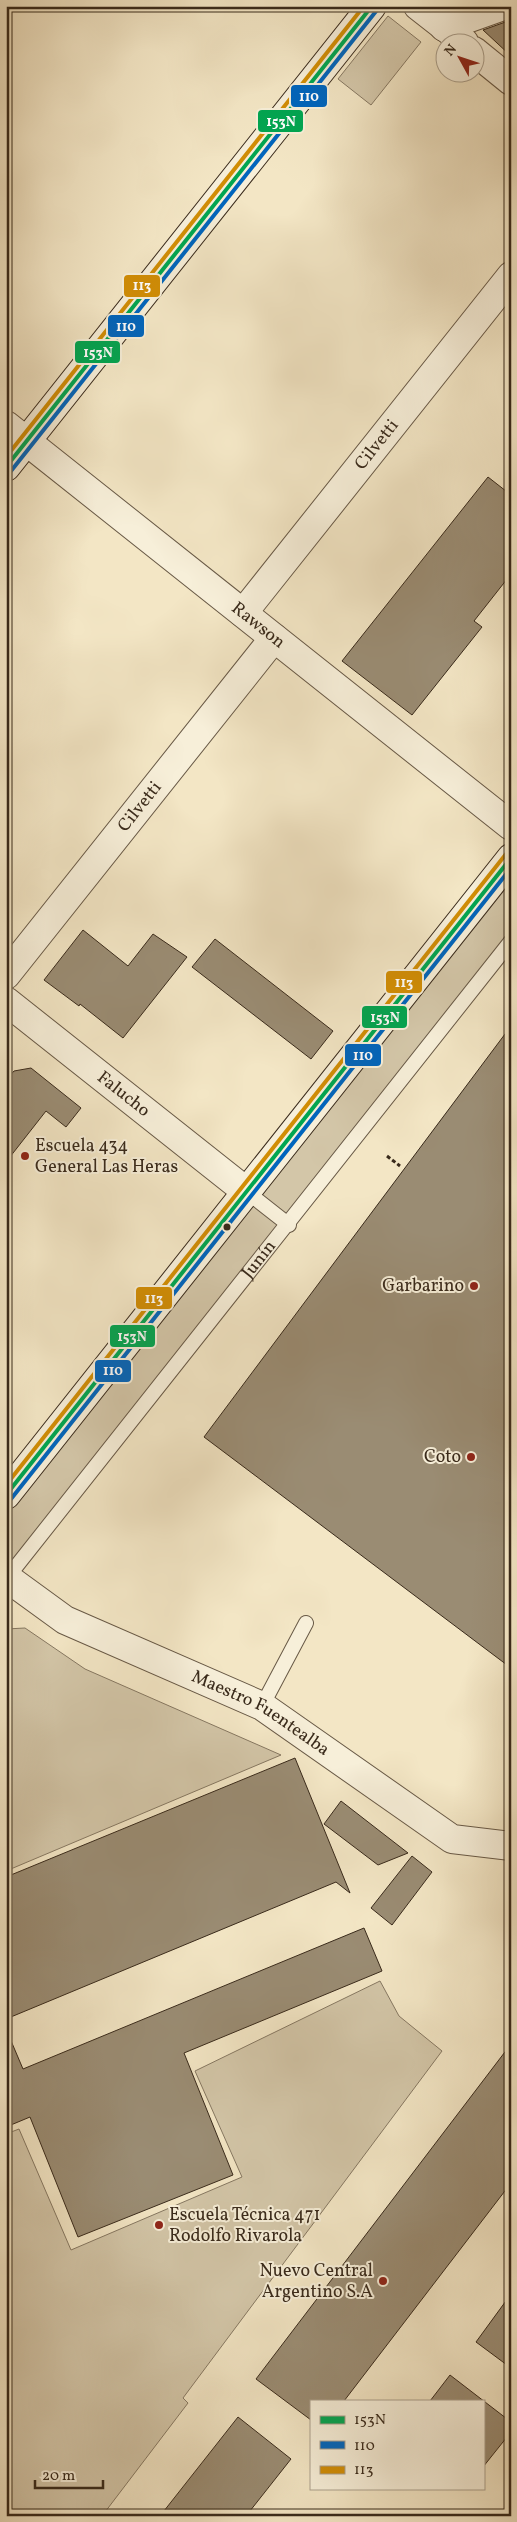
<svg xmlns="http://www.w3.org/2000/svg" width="517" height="2522" font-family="Vollkorn,serif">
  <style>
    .green { fill: #d3c6a8; stroke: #867862 }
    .building { fill: #9a8c73; stroke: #392a1b }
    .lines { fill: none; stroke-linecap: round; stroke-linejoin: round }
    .lane-casing { stroke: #685946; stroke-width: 16 }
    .street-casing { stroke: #685946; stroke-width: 30 }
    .secondary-casing { stroke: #392a1b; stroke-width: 30 }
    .path { stroke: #392a1b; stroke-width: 3; stroke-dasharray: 4 2.5; stroke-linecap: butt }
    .lane { stroke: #f7efd9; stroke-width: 14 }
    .street { stroke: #f7efd9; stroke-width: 28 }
    .secondary { stroke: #f7efd9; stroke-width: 28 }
    .bus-1-casing { stroke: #f7efd9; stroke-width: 8 }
    .bus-2-casing { stroke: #f7efd9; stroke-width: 8 }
    .bus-3-casing { stroke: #f7efd9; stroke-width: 8 }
    .bus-1 { stroke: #00a651; stroke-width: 4 }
    .bus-2 { stroke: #0065bd; stroke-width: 4 }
    .bus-3 { stroke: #d18d05; stroke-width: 4 }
    .poi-dot { fill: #8f2418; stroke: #f7efd9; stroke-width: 2 }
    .bus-dot { fill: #392a1b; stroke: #f7efd9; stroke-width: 2 }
    .labels { text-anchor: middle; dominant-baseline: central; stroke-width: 4; stroke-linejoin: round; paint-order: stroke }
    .street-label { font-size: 18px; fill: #392a1b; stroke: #f7efd9 }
    .poi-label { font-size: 18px; fill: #392a1b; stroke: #f7efd9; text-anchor: end }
    .line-badge { stroke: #f7efd9; stroke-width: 2 }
    .badge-label { font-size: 14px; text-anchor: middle; font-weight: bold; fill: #fff }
  </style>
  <rect width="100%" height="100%" fill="#f3e6c5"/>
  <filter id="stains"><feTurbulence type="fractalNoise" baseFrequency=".004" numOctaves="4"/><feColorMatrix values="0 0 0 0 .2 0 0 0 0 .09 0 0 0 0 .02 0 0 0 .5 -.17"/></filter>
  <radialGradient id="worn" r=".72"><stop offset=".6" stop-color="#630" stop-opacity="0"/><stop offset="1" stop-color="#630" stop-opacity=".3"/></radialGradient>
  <!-- green -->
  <path class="green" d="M 388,16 L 421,42 L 371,105 L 338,79 Z
    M 511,858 L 511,941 L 6,1577 L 6,1495 Z
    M 25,1628 L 85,1669 L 281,1755 L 6,1871 L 6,1629 Z
    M 380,1981 L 399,2016 L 442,2051 L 183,2398 L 188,2403 L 102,2516 L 6,2516 L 6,2134 L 19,2129 L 71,2250 L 242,2177 L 195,2071 Z"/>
  <!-- building -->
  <path class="building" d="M 511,20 L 511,56 L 483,30 Z
    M 488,477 L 511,495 L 511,574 L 474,621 L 482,627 L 412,715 L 342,661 Z
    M 83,930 L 128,966 L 153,934 L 187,957 L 123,1038 L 80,1004 L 79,1006 L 44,980 Z
    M 215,939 L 333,1031 L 311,1059 L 192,967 Z
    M 511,1026 L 511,1668 L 204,1437 Z
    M 31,1068 L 81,1108 L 66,1127 L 46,1111 L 6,1162 L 6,1080 L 14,1071 Z
    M 295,1758 L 350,1893 L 336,1882 L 6,2019 L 6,1877 Z
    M 341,1801 L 408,1853 L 378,1865 L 324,1824 Z
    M 412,1856 L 432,1872 L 392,1925 L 371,1908 Z
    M 364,1928 L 382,1971 L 184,2053 L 233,2175 L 78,2237 L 30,2117 L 6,2127 L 6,2029 L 23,2069 Z
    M 511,2044 L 511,2183 L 344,2401 L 311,2401 L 311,2420 L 256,2379 Z
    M 511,2294 L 511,2368 L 476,2342 Z
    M 450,2375 L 511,2422 L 511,2432 L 483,2467 L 483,2401 L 430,2401 Z
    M 238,2417 L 291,2459 L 246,2516 L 160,2516 Z"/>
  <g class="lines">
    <defs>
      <g id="lane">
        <path d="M 247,1192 L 289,1225"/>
        <path id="s1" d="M 7,1578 L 511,941"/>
        <path d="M 262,1706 L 306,1623"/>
      </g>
      <g id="street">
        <path d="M 418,6 L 464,42"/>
        <path d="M 444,27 L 503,6"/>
        <path d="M 474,51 L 511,81"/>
        <path id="s2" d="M 6,425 L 511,826"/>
        <path id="s3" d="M 243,613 L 511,276"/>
        <path id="s4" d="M 6,975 L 274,638"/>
        <path id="s5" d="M 6,1001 L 247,1192"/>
        <path id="s6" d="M 6,1577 L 65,1620 L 262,1706 L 452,1839 L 511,1846"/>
      </g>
      <path id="secondary" d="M 6,467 L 372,6
        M 6,1495 L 511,858"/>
    </defs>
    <!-- lane casing -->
    <use href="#lane" class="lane-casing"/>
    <!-- street casing -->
    <use href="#street" class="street-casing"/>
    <!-- secondary casing -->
    <use href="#secondary" class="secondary-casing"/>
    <!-- path -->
    <path class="path" d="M 387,1156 L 400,1166"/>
    <!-- lane -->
    <use href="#lane" class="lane"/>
    <!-- street -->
    <use href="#street" class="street"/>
    <!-- secondary -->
    <use href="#secondary" class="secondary"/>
    <defs>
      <path id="bus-1" d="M 6,467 L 372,6
        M 6,1495 L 511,858"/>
      <path id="bus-2" d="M 11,471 L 377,10
        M 11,1499 L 511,868"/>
      <path id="bus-3" d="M 6,457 L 364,6
        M 6,1485 L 506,854"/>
    </defs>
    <!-- bus-1 casing -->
    <use href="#bus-1" class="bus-1-casing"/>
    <!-- bus-2 casing -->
    <use href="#bus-2" class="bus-2-casing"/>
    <!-- bus-3 casing -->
    <use href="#bus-3" class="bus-3-casing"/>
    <!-- bus-1 -->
    <use href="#bus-1" class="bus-1"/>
    <!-- bus-2 -->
    <use href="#bus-2" class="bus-2"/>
    <!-- bus-3 -->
    <use href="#bus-3" class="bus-3"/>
  </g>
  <!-- markers -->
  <g class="poi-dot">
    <circle cx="25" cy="1156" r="5"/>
    <circle cx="474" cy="1286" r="5"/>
    <circle cx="471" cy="1457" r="5"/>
    <circle cx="159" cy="2225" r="5"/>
    <circle cx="383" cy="2281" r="5"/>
  </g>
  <circle class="bus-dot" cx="227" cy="1227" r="4.5"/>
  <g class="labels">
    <!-- street labels -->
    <g class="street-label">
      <text stroke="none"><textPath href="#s3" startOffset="215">Cilvetti</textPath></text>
      <text stroke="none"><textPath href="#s2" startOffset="322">Rawson</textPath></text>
      <text stroke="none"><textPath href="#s4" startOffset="215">Cilvetti</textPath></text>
      <text stroke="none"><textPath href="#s5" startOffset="150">Falucho</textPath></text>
      <text stroke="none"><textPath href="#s1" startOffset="406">Junín</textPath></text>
      <text stroke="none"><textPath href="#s6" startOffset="290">Maestro Fuentealba</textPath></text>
    </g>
    <!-- poi labels -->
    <g class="poi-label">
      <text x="35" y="1146" text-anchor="start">Escuela 434<tspan x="35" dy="21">General Las Heras</tspan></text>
      <text x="464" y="1286">Garbarino</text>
      <text x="461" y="1457">Coto</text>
      <text x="169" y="2215" text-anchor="start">Escuela Técnica 471<tspan x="169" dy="21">Rodolfo Rivarola</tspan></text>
      <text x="373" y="2271">Nuevo Central<tspan x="373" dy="21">Argentino S.A</tspan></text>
    </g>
  </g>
  <g class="line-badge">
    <rect x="290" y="84" width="38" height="24" rx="5" fill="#0065bd"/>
    <rect x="257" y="109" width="47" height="24" rx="5" fill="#00a651"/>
    <rect x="123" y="274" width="38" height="24" rx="5" fill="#d18d05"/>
    <rect x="107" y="314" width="38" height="24" rx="5" fill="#0065bd"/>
    <rect x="74" y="340" width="47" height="24" rx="5" fill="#00a651"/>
    <rect x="385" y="970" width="38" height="24" rx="5" fill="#d18d05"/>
    <rect x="361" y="1005" width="47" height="24" rx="5" fill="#00a651"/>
    <rect x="344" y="1043" width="38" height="24" rx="5" fill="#0065bd"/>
    <rect x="135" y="1286" width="38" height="24" rx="5" fill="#d18d05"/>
    <rect x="109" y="1324" width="47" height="24" rx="5" fill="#00a651"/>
    <rect x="94" y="1359" width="38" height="24" rx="5" fill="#0065bd"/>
  </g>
  <g class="badge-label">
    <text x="309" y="101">110</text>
    <text x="281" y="126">153N</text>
    <text x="142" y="290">113</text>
    <text x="126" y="331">110</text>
    <text x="98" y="357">153N</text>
    <text x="404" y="987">113</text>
    <text x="385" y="1022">153N</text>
    <text x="363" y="1060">110</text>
    <text x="154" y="1303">113</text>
    <text x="132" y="1341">153N</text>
    <text x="113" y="1375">110</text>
  </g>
  <!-- margin -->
  <rect width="517" height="2522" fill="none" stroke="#f3e6c5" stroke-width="25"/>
  <rect x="8" y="8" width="502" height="2507" fill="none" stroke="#392a1b" stroke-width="2.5"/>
  <rect x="12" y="12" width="492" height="2497" fill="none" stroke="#392a1b"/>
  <!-- legend -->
  <rect x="310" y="2400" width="175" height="90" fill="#f7efd9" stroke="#aba08d"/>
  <rect x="320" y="2416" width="25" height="8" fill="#00a651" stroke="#aba08d"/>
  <text x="354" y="2424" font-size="15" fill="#392a1b">153N</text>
  <rect x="320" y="2441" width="25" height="8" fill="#0065bd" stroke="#aba08d"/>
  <text x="354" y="2450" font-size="15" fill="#392a1b">110</text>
  <rect x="320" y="2466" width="25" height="8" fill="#d18d05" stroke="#aba08d"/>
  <text x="354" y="2474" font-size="15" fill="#392a1b">113</text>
  <!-- north arrow -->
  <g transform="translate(460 58) rotate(310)"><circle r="24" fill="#f7efd9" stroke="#aba08d"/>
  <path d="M0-4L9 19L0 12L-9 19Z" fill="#8f2418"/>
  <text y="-8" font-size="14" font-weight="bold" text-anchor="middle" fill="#392a1b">N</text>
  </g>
  <!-- scale -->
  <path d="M35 2480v8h68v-8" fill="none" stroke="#392a1b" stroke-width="2.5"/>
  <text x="42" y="2480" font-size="15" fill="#392a1b" stroke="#f7efd9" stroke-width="4" paint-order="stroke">20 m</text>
  <rect width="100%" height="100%" filter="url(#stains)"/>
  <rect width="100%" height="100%" fill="url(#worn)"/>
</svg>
